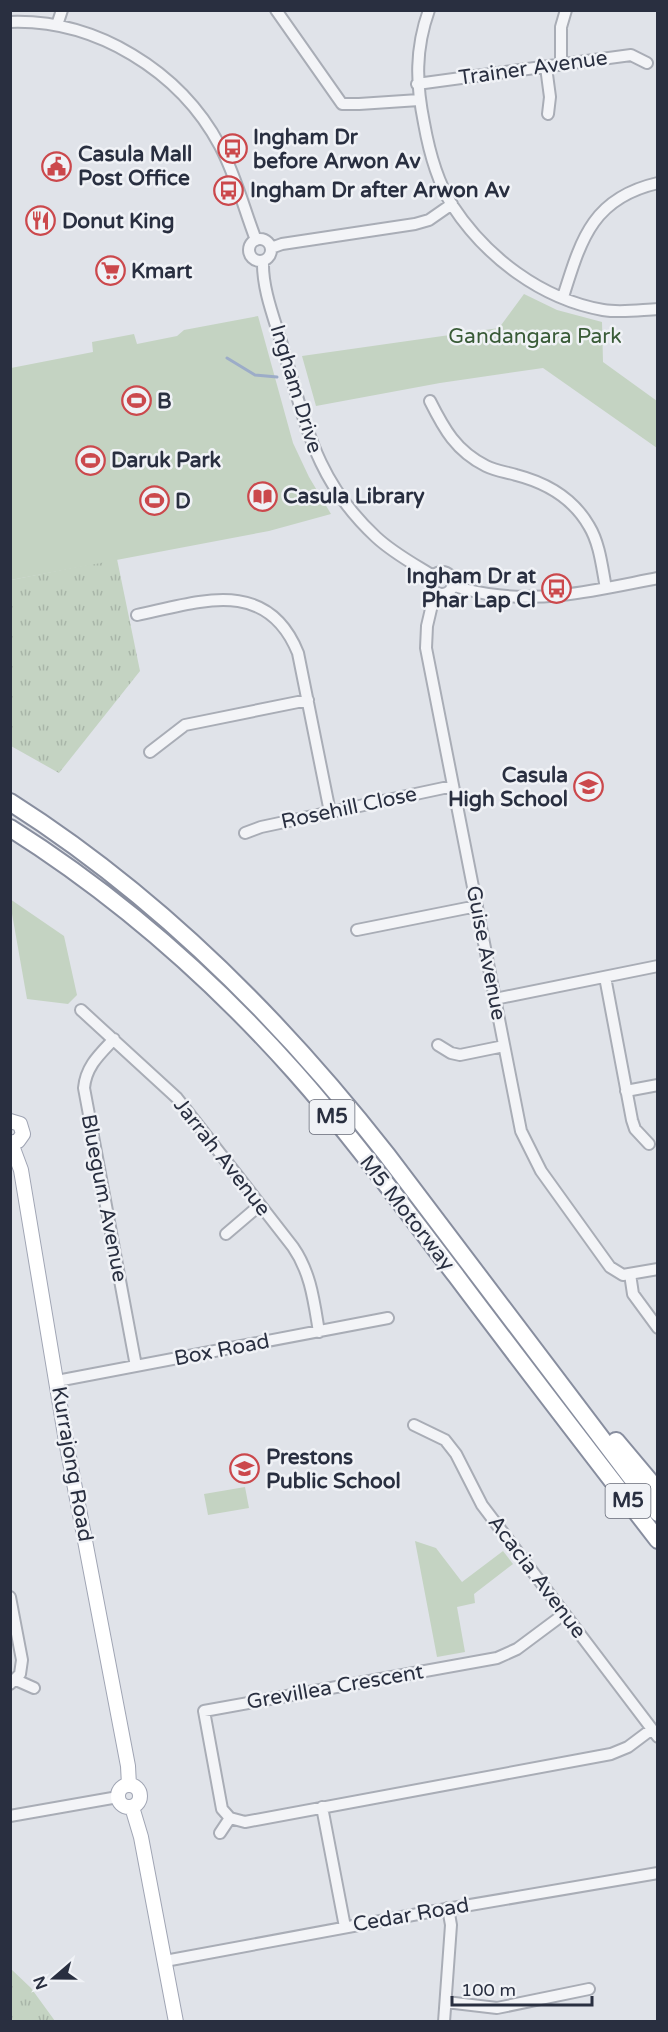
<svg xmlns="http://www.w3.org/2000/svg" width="668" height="2032" font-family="'Varela Round',sans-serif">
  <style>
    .grass { fill: url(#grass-tufts) }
    .green { fill: #c4d3c2 }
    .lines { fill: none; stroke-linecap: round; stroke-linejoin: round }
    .stream { stroke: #9cacc8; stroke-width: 3 }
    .minor-casing { stroke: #a9adb6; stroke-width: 14 }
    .major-casing { stroke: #a0a5b4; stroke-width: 16 }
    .highway-casing { stroke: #888e9f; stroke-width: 20 }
    .minor { stroke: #f3f4f7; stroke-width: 10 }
    .major { stroke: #fff; stroke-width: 14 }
    .highway { stroke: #fff; stroke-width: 16 }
    .labels { text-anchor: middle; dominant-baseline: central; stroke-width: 5; stroke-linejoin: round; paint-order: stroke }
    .shield { fill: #f0f2f6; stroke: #656a77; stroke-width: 1.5 }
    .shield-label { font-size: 20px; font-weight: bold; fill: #292f40 }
    .street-label { font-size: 21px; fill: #292f40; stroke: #f0f2f6 }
    .poi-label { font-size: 21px; font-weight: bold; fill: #292f40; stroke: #f0f2f6; text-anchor: start }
    .park-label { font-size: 21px; fill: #395b37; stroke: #f0f2f6 }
  </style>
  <defs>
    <pattern id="grass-tufts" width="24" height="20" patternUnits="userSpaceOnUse" patternTransform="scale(1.5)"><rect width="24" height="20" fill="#c4d3c2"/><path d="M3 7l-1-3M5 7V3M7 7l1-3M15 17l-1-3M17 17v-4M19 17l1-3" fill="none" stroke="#a8b5a8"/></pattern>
  </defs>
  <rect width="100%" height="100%" fill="#e0e3e9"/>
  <!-- grass -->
  <path class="grass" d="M 117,559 L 140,671 L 59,773 L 11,746 L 11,580 Z
    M 10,1968 L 31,1988 L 55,2021 L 11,2021 Z"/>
  <!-- green -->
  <path class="green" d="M 524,294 L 557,310 L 602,322 L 603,362 L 657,401 L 657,448 L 543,368 L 440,383 L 316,406 L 302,356 L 499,328 Z
    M 258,316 L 293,443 L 309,477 L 331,514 L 269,531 L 11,580 L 11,368 L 93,352 L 92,342 L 134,334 L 137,344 L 177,336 L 184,330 Z
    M 10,899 L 64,936 L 77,995 L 68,1004 L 27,999 L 11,908 Z
    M 245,1487 L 249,1508 L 208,1515 L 204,1494 Z
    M 415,1541 L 436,1548 L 462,1582 L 503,1551 L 513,1564 L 474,1594 L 475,1603 L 457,1607 L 465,1652 L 437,1657 Z"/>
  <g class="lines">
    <!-- stream -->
    <path class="stream" d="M 227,358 L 255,375 L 277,377"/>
    <defs>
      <path id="minor" d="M 276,10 L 342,104 L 359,104 L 419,100
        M 429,10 C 415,49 416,84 424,123 C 429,151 437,181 452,205 C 486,257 541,299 603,310 C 621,313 639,310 658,309
        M 10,22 C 96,19 180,71 220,146 C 236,176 244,209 256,240
        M 57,25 L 62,10
        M 561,65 L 561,27 L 566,10
        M 546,67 L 550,97 L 548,114
        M 417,84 L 631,55 L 647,63
        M249 250a11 11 0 1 1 22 0a11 11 0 1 1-22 0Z
        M 271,248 L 282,244 L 415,224 L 429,220 L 452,204
        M 263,261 C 262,292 277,325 285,355 C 307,429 317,482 376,537 C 393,553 414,564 433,576
        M 563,297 C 581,240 592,198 658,183
        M 430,401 C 444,429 456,451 486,466 C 496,471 506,472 516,475 C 547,483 573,498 589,526 C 600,544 602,568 606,588
        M431 583a11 11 0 1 1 22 0a11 11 0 1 1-22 0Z
        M 453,585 C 464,590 476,592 488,594 C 547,603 600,589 658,578
        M 435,592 L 427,626 L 426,648 L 521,1131 L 541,1171 L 610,1267 L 623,1275 L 658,1269
        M 137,615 C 199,602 267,576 298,653 L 330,812
        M 150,752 L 185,725 L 308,700
        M 245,833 L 261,827 L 453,786
        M 357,930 L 477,906
        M 605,977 L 632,1120 L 635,1129 L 649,1144
        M 495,999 L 658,966
        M 81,1010 L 177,1098 L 293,1247 C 311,1273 314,1302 319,1332
        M 114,1039 C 100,1054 86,1066 84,1088 L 136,1366
        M 438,1045 L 451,1053 L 460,1055 L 504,1046
        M 626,1091 L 658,1085
        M 226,1234 L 260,1205
        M 630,1274 L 633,1294 L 658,1328
        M 57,1381 L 388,1318
        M 414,1425 L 445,1440 L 456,1454 L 482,1505 L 658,1737
        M 10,1597 L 22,1660 L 20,1674 L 10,1684
        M 564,1614 L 517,1649 L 497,1658 L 204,1711 L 222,1809 L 230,1818 L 245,1822 L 611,1754 L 628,1747 L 652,1729
        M 16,1680 L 34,1688
        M 322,1807 L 345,1927
        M 10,1816 L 118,1797
        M 220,1833 L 230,1818
        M 165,1961 L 429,1912 L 658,1873
        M 446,2002 L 497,2008 L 589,1989
        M 444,2022 L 451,1925 L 448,1908"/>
      <path id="major" d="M 10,1121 L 20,1124 L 23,1134 L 18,1141 L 10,1143
        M 11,1143 L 21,1170 L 66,1441 L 128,1766 L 129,1785
        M118 1796a11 11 0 1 1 22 0a11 11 0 1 1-22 0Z
        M 132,1807 L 141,1837 L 176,2022"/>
      <path id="highway" d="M 10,802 C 158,896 280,1018 387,1155 L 658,1513
        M 10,828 C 116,895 211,978 294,1071 C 352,1136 404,1208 457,1277 C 523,1365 590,1452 658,1540
        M 616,1441 L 658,1491"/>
    </defs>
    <!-- minor casing -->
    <use href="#minor" class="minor-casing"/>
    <!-- major casing -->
    <use href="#major" class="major-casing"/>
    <!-- highway casing -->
    <use href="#highway" class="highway-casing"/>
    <!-- minor -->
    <use href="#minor" class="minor"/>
    <!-- major -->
    <use href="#major" class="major"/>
    <!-- highway -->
    <use href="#highway" class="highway"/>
  </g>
  <!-- icons -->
  <defs>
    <symbol id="bus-ring" viewBox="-11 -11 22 22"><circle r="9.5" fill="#f0f2f6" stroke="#cb484c" stroke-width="1.5"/><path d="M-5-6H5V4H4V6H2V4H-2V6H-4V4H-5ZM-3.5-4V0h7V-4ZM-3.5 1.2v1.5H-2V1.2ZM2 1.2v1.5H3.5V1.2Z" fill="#cb484c"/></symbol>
    <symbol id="civic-ring" viewBox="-11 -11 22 22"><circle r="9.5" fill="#f0f2f6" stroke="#cb484c" stroke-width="1.5"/><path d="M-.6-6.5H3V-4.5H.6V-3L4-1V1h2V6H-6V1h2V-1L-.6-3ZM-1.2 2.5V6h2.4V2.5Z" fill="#cb484c"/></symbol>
    <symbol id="restaurant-ring" viewBox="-11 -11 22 22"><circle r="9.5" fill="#f0f2f6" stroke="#cb484c" stroke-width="1.5"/><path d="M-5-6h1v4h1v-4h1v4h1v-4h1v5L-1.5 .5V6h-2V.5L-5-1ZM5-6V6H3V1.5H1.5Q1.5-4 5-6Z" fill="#cb484c"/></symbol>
    <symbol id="supermarket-ring" viewBox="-11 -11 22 22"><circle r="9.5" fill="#f0f2f6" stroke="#cb484c" stroke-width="1.5"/><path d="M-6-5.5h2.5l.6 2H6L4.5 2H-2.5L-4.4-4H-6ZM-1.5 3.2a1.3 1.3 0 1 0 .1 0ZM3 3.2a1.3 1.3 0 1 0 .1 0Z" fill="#cb484c"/></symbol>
    <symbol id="stadium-ring" viewBox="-11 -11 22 22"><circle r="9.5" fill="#f0f2f6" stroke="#cb484c" stroke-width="1.5"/><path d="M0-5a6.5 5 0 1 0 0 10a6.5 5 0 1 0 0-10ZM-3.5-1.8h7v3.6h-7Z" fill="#cb484c"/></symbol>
    <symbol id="library-ring" viewBox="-11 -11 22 22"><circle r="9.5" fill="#f0f2f6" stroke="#cb484c" stroke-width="1.5"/><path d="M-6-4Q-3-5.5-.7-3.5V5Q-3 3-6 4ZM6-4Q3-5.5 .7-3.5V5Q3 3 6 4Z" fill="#cb484c"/></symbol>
    <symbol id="school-ring" viewBox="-11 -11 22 22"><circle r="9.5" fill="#f0f2f6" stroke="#cb484c" stroke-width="1.5"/><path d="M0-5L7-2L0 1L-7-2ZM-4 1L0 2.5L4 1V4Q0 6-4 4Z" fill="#cb484c"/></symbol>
  </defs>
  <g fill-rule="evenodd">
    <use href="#bus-ring" x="216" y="132" width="33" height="33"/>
    <use href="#civic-ring" x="40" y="150" width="33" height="33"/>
    <use href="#bus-ring" x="212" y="174" width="33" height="33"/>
    <use href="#restaurant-ring" x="24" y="204" width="33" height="33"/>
    <use href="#supermarket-ring" x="94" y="254" width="33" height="33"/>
    <use href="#stadium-ring" x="120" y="384" width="33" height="33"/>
    <use href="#stadium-ring" x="74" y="444" width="33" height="33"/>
    <use href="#library-ring" x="246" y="480" width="33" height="33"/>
    <use href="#stadium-ring" x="138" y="484" width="33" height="33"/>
    <use href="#bus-ring" x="540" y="572" width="33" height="33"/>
    <use href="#school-ring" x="572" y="770" width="33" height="33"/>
    <use href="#school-ring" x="228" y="1452" width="33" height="33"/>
  </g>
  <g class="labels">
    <!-- shield labels -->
    <g class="shield">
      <rect x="309.5" y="1100" width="45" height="34" rx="4.5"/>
      <rect x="605.5" y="1484" width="45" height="34" rx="4.5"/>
    </g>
    <g class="shield-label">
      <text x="332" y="1117">M5</text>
      <text x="628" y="1501">M5</text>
    </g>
    <!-- street labels -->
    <g class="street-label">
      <text transform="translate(533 68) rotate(-8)">Trainer Avenue</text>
      <text transform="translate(296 389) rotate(73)">Ingham Drive</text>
      <text transform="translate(349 808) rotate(-12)">Rosehill Close</text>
      <text transform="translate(486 953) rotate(79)">Guise Avenue</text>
      <text transform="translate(222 1157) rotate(52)">Jarrah Avenue</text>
      <text transform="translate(104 1198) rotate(79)">Bluegum Avenue</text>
      <text transform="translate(407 1213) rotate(52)">M5 Motorway</text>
      <text transform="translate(222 1350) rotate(-11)">Box Road</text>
      <text transform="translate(72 1464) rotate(80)">Kurrajong Road</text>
      <text transform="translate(537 1577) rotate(53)">Acacia Avenue</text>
      <text transform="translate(335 1687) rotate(-10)">Grevillea Crescent</text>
      <text transform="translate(411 1915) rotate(-10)">Cedar Road</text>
    </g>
    <!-- poi labels -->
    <g class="poi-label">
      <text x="253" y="137">Ingham Dr<tspan x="253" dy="24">before Arwon Av</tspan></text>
      <text x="78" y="154">Casula Mall<tspan x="78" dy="24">Post Office</tspan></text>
      <text x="250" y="190">Ingham Dr after Arwon Av</text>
      <text x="62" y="221">Donut King</text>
      <text x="131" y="271">Kmart</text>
      <text x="157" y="401">B</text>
      <text x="111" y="460">Daruk Park</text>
      <text x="283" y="496">Casula Library</text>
      <text x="175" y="501">D</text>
      <text x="536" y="576" text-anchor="end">Ingham Dr at<tspan x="536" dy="24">Phar Lap Cl</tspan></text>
      <text x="568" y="775" text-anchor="end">Casula<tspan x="568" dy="24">High School</tspan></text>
      <text x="266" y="1457">Prestons<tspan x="266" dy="24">Public School</tspan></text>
    </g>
    <!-- park labels -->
    <g class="park-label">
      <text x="535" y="336">Gandangara Park</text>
    </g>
  </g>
  <!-- border -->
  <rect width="668" height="2032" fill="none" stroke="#292f40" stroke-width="24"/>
  <!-- north arrow -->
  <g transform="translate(54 1978) rotate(250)" stroke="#f0f2f6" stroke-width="4.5" paint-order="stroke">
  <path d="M0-4.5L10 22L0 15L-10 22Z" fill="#292f40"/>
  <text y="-9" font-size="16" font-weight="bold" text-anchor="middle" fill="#292f40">N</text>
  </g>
  <!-- scale -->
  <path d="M452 1996v9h140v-9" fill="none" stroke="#292f40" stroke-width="3"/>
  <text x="461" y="1996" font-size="18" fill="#292f40" stroke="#f0f2f6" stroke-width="4.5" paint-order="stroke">100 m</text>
</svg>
